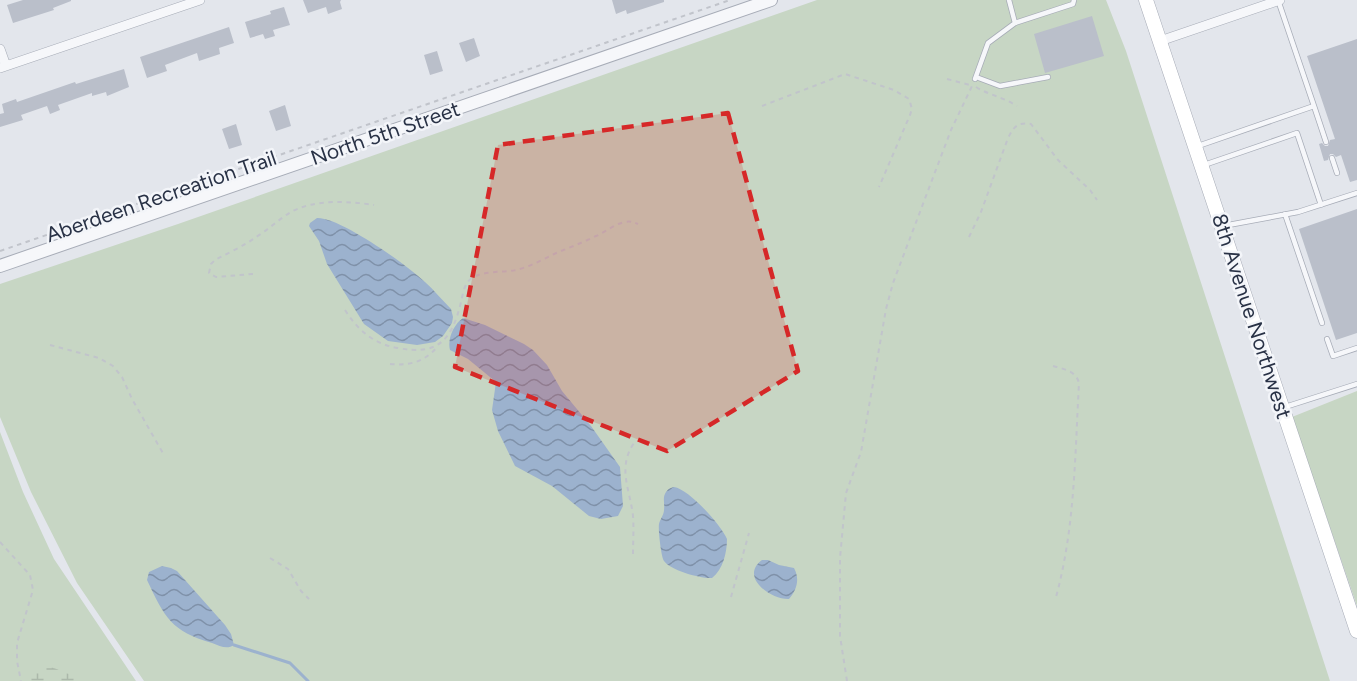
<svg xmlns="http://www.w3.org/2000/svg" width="1357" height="681" font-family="Figtree,sans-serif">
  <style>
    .green { fill: #c7d6c4 }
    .wetland { fill: url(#wetland-marsh) }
    .water { fill: url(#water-waves) }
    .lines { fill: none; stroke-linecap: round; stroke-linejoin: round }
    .stream { stroke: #9cb2ce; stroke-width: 3 }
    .building { fill: #babfca }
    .service-casing { stroke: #a7acb7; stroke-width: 6 }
    .minor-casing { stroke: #a7acb7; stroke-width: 10 }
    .tertiary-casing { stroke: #a7acb7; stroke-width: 14 }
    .secondary-casing { stroke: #a7acb7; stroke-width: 15 }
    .path { stroke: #c1c4cb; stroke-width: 2; stroke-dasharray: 4.5 4.5; stroke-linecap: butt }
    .service { stroke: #f6f7fa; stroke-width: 4.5 }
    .minor { stroke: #f6f7fa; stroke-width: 9 }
    .tertiary { stroke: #f6f7fa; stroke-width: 12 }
    .secondary { stroke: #fff; stroke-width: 14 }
    .marked { fill: #d62828; fill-opacity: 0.2; stroke: #d62828; stroke-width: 4.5; stroke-dasharray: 12 8; stroke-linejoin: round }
    .labels { text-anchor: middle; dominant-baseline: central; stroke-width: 5; stroke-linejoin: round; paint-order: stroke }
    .street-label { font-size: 21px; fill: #293246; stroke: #f3f5f9 }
  </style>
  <defs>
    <pattern id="wetland-marsh" width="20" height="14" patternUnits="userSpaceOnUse" patternTransform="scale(1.5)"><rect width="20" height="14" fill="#c7d6c4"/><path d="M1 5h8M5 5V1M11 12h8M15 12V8" fill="none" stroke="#abb8aa"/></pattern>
    <pattern id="water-waves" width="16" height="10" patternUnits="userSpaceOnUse" patternTransform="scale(1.5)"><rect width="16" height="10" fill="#9cb2ce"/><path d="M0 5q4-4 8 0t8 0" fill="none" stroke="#7f91a9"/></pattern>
  </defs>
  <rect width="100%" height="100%" fill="#e3e6ec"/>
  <!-- green -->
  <path class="green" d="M 817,0 L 1106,0 L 1126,51 L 1330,681 L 144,681 L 77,583 L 31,492 L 0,417 L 0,284 L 178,224 Z
    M 1357,391 L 1357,606 L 1292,417 Z
    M 0,432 L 23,492 L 54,559 L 136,681 L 0,681 Z"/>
  <!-- wetland -->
  <path class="wetland" d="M 38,666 L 54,668 L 87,681 L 30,681 L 31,670 Z"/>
  <!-- water -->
  <path class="water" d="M 317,218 C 340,217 407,265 425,282 C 434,290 442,300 451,309 L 453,317 L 452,323 L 443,336 L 435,342 L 417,345 L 388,341 L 364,324 L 327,264 L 319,241 L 309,226 L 310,223 Z
    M 463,318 L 485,325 L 524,344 L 533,350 L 547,365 L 562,391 L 591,426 L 620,467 L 623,506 L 618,516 L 601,519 L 589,516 L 552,486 L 515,466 L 498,431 L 492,410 L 496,382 L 468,359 L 450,350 C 447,339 454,324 463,318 Z
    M 674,487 C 689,489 721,525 727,539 C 727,552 723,570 712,578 C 701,579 670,570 664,561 C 661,557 658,528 659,524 C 660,519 664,515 664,510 C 665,503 662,498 666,492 C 669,488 670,488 674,487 Z
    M 762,560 L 768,560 L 779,565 L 794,568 C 800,579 797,590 789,599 C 771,600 739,577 762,560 Z
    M 162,566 L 171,568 L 177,571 L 225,625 L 231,634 L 234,645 C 227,650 220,646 212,643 C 171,631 165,618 147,580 L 149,572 Z"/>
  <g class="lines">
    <!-- stream -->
    <path class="stream" d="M 234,645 L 290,663 L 308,681"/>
  </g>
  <!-- building -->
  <path class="building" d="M 23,0 L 71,0 L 71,1 L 53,8 L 54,10 L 13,23 L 7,5 Z
    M 303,0 L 341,0 L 340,2 L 342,9 L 328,14 L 326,7 L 308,13 Z
    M 612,0 L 664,0 L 664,2 L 627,14 L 626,10 L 616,14 Z
    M 284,7 L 290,25 L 273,30 L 275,36 L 265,39 L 263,34 L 250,38 L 245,22 L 271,14 L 270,11 Z
    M 1092,16 L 1104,56 L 1045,73 L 1034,34 Z
    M 229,27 L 234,43 L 219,48 L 220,54 L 199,61 L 197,53 L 165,65 L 167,71 L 147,78 L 140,57 Z
    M 474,38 L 480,56 L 466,62 L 459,43 Z
    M 1357,39 L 1357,180 L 1350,182 L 1341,155 L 1336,157 L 1333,154 L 1330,154 L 1328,160 L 1324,161 L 1319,144 L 1322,143 L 1325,146 L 1328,146 L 1330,140 L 1335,139 L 1307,56 Z
    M 437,51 L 443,71 L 430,75 L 424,55 Z
    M 124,69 L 129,87 L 107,96 L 106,92 L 92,96 L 92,93 L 58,105 L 60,110 L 50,114 L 47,106 L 21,115 L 23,120 L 0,127 L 0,114 L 4,113 L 2,104 L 16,99 L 17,102 L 75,82 L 76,84 Z
    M 285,105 L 291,126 L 276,131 L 269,111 Z
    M 236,124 L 242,145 L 229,149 L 222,129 Z
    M 1357,209 L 1357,333 L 1336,340 L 1299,229 Z"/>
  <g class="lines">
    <defs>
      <path id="service" d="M 1009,0 L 1015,23 L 1073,4 L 1074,0
        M 976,77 L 1000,86 L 1048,77
        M 975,79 L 988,43 L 1015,23
        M 1314,106 L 1326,142
        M 1198,146 L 1314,106 L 1278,0
        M 1332,158 L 1337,173
        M 1204,165 L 1297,133 L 1321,205
        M 1285,214 L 1322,323
        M 1223,226 L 1298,212 L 1357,193
        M 1327,339 L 1333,356 L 1357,348
        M 1285,407 L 1357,384"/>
      <path id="minor" d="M 1160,41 L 1280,0
        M 0,49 L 6,66
        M 0,68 L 200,0"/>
      <path id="tertiary" d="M 0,266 L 771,0"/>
      <path id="secondary" d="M 1146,0 L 1357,631"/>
    </defs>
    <!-- service casing -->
    <use href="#service" class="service-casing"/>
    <!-- minor casing -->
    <use href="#minor" class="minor-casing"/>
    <!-- tertiary casing -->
    <use href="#tertiary" class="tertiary-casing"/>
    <!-- secondary casing -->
    <use href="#secondary" class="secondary-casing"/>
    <!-- path -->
    <path class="path" d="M 947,79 L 970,85
      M 976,87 C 989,95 1003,97 1017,106
      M 762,106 L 845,74 L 894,90 L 909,99 L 912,109 L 910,115 L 879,187
      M 969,237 L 981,212 L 1008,138 C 1014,126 1018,122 1031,124 L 1058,160 L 1090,190 L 1097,200
      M 0,251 L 730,0
      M 253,274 L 216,277 L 209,273 L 211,264 L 215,260 C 228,253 244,246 256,237 C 268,230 279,219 291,212 C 314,199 349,201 374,205
      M 345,310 C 358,330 373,344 398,348 C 438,356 452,340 461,302 C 463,294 464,283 472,278 C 485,270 502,273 516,270 C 529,267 542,260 554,254 C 568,248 582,243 596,236 C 606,232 614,224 625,222 C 630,221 633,222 638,224
      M 50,345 L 99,358 L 113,366 L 122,377 L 132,399 L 164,455
      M 390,364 C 409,366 425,362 438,346
      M 1053,366 C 1064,369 1076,371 1079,383 C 1075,454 1075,528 1056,597
      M 0,542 L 30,575 L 33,590 L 17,643 L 17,661 L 21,681
      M 633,554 C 633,542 634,529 633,516 C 630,489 617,468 634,443
      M 270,558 L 288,569 L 301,591 L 309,599
      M 731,597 L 749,533
      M 847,681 L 840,636 L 840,558 L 846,493 L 861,452 L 886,309 L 893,283 L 951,130 L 973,84"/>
    <!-- service -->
    <use href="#service" class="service"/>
    <!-- minor -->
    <use href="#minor" class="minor"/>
    <!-- tertiary -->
    <use href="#tertiary" class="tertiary"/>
    <!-- secondary -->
    <use href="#secondary" class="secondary"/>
  </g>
  <!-- marked area -->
  <path class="marked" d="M 728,113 L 798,371 L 667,451 L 455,367 L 498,145 Z"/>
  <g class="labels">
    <!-- street labels -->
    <g class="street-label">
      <text transform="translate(385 133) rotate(-19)">North 5th Street</text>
      <text transform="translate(161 196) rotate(-19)">Aberdeen Recreation Trail</text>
      <text transform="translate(1252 316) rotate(72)">8th Avenue Northwest</text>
    </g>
  </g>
</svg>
